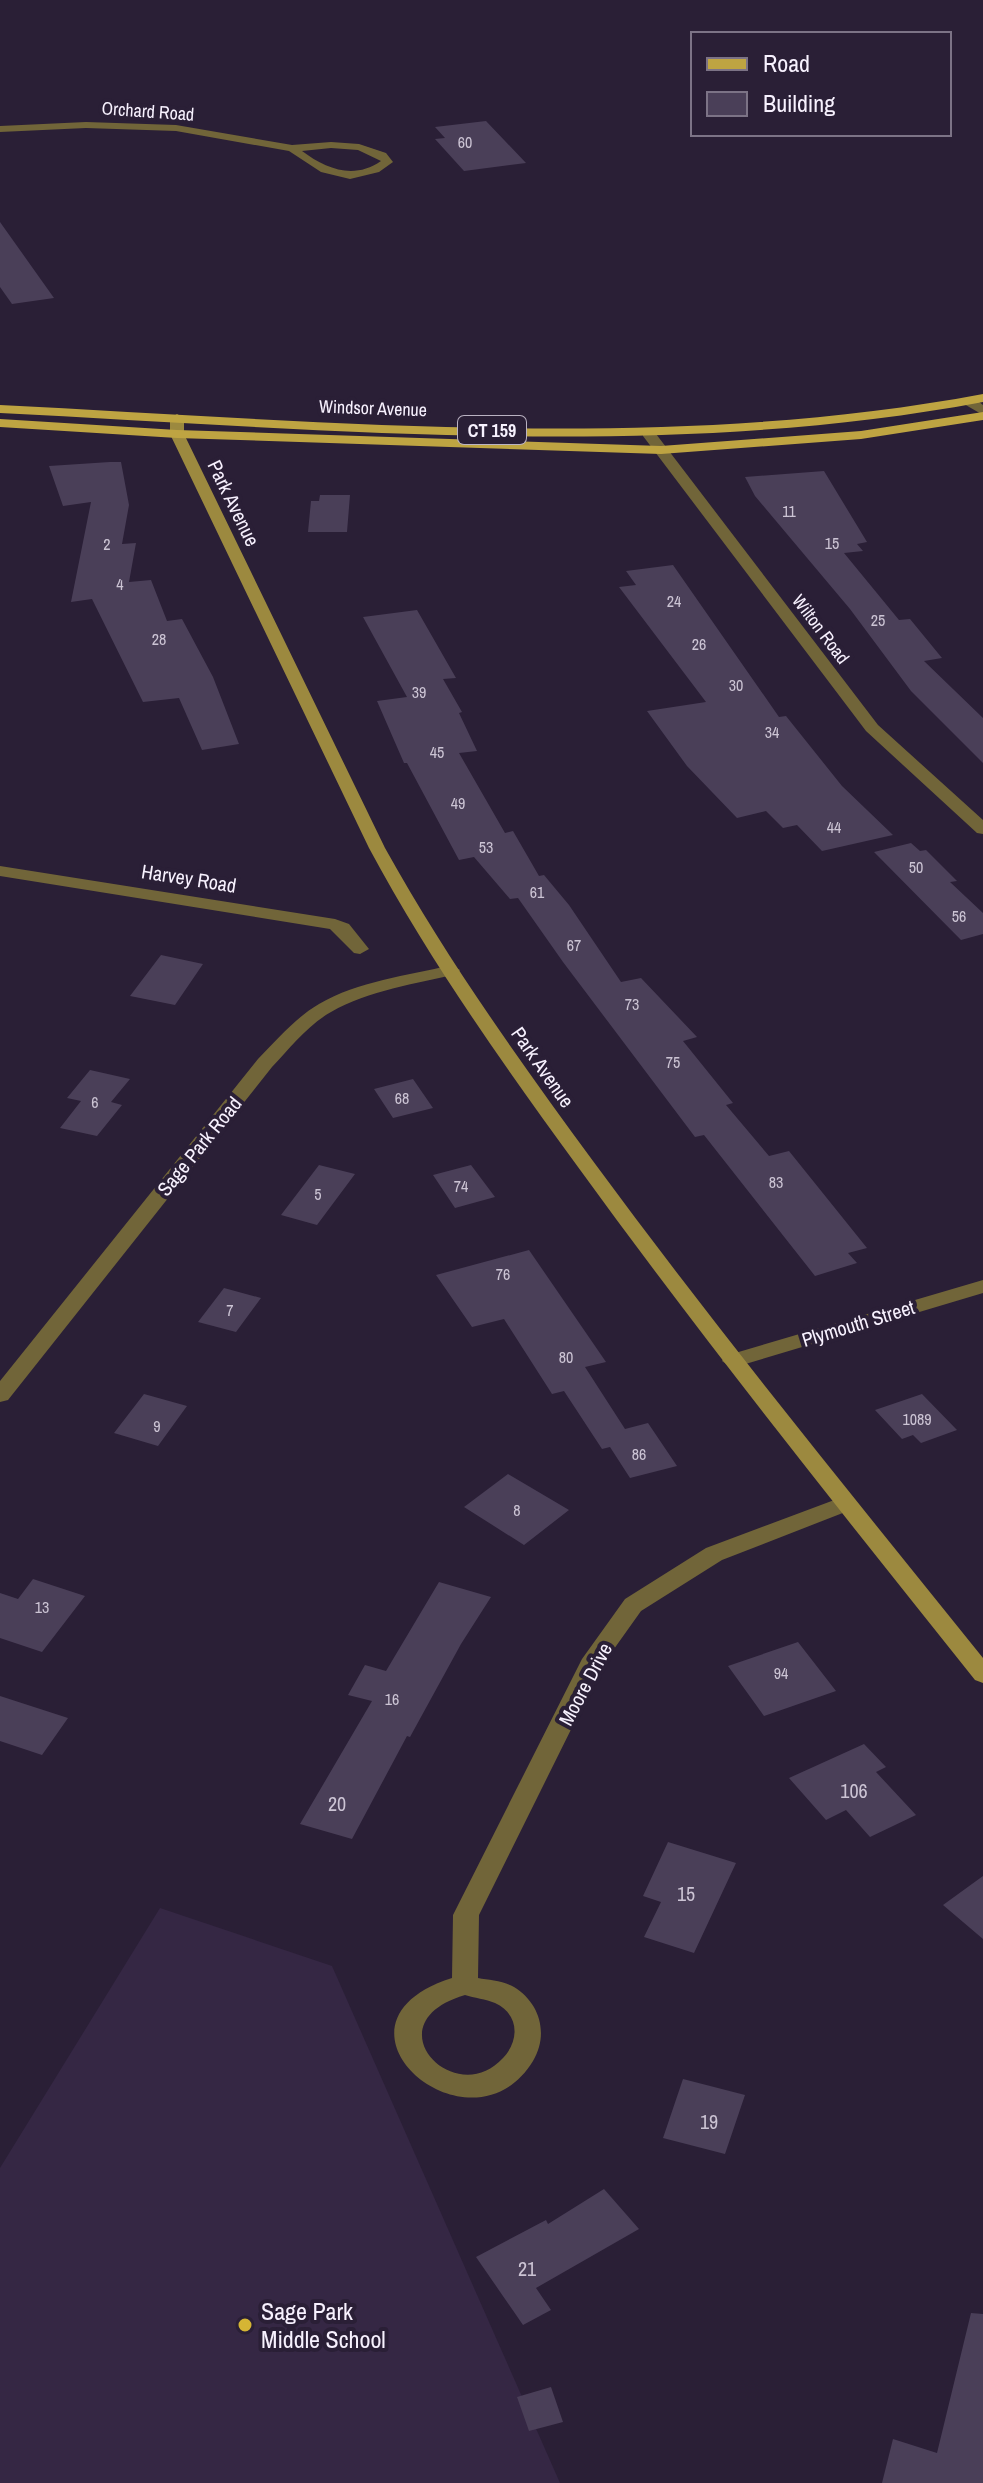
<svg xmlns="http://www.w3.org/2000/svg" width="983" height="2483" font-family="'Archivo Narrow',sans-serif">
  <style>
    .built { fill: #352744 }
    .building { fill: #4a3f58 }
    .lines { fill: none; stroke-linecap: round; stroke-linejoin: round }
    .street { fill: #716539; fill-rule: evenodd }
    .secondary { fill: #9c893f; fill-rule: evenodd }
    .primary { fill: #bea442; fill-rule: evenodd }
    .poi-dot { fill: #d5b534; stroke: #2a1f36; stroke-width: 3 }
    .labels { text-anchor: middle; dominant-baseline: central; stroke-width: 8; stroke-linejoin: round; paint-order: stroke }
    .number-label { font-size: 16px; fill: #ccc4d4 }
    .far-street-label { font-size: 18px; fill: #f7f1fe; stroke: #2a1f36 }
    .shield { fill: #2a1f36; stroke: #bab2c2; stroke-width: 2 }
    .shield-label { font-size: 18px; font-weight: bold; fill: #f7f1fe }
    .street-label { font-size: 20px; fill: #f7f1fe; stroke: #2a1f36 }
    .near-number-label { font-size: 20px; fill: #ccc4d4 }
    .near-poi-label { font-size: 24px; fill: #f7f1fe; stroke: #2a1f36; text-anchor: start }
  </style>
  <rect width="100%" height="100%" fill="#2a1f36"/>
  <!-- built -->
  <path class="built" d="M 160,1908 L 332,1966 L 560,2483 L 0,2483 L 0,2168 Z"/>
  <!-- building -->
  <path class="building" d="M 486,121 L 526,163 L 464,171 L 435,139 L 445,138 L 435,127 Z
    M 0,222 L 54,298 L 12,304 L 0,287 Z
    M 110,462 L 121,462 L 129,505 L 122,544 L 136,543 L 129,582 L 151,580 L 167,621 L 182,619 L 213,677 L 239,744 L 202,750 L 179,698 L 143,702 L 92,599 L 71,602 L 91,502 L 63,506 L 49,466 Z
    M 824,471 L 867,542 L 857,544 L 863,551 L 844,553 L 899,620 L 910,619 L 942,658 L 924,661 L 983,718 L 983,763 L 911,691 L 850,609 L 755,496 L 745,477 Z
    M 320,495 L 350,495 L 347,532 L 308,532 L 311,501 L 319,501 Z
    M 673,565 L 779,717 L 786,716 L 842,786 L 893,835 L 822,851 L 797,825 L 783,828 L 766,811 L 737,818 L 687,766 L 647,711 L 706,702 L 619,587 L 636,585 L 626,571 Z
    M 417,610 L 456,678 L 443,679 L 462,712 L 459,713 L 477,751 L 459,753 L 505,833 L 513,831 L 539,876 L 544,875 L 569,905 L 621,982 L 641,978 L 697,1037 L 683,1041 L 733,1103 L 726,1105 L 769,1156 L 789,1151 L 867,1248 L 848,1253 L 857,1263 L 815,1276 L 704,1135 L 695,1137 L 563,962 L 518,898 L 510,899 L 474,857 L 459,860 L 407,763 L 404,763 L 377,701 L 407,697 L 363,617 Z
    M 911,843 L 920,851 L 926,850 L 957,881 L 950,882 L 983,913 L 983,934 L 961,940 L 874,852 Z
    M 161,955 L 203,964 L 175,1005 L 130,996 Z
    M 90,1070 L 130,1079 L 111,1102 L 122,1105 L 97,1136 L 60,1128 L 81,1101 L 67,1098 Z
    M 413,1079 L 433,1108 L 393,1118 L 374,1089 Z
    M 319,1165 L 355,1174 L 317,1225 L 281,1215 Z
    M 471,1165 L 495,1197 L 455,1208 L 433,1175 Z
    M 529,1250 L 606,1362 L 585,1367 L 625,1429 L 648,1423 L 677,1466 L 630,1478 L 610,1447 L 602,1449 L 564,1391 L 552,1394 L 504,1319 L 472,1327 L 436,1275 Z
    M 224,1288 L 261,1298 L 236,1332 L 198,1322 Z
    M 144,1394 L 187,1406 L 158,1446 L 114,1433 Z
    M 922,1394 L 957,1430 L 921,1443 L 913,1435 L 902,1439 L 875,1410 Z
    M 508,1474 L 569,1510 L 524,1545 L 464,1507 Z
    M 33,1579 L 85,1596 L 42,1652 L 0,1638 L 0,1593 L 18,1599 Z
    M 439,1582 L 491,1597 L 461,1644 L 410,1737 L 407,1736 L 352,1839 L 300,1824 L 372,1701 L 348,1695 L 365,1665 L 386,1671 Z
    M 798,1642 L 836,1691 L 764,1716 L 728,1666 Z
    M 0,1696 L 68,1718 L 42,1755 L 0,1741 Z
    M 864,1744 L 886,1767 L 876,1772 L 916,1815 L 870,1837 L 846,1810 L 826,1820 L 789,1778 Z
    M 668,1842 L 736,1863 L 694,1953 L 644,1937 L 661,1902 L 643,1896 Z
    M 983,1876 L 983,1939 L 943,1905 Z
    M 683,2079 L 745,2095 L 725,2154 L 663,2138 Z
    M 604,2189 L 639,2229 L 536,2288 L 551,2310 L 523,2325 L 476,2257 L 546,2220 L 548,2224 Z
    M 971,2313 L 983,2314 L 983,2483 L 882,2483 L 893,2439 L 937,2453 Z
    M 551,2387 L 563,2422 L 529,2431 L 517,2397 Z"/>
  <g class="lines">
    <!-- street -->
    <path class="street" d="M 86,122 L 176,125 L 292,145 L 331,142 L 359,144 L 386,153 L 393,162 L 379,172 L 350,179 L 321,172 L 289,151 L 176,131 L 86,128 L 0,132 L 0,126 ZM 331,148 L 358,150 L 381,161 C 354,180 326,169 302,151 Z
      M 964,398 L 974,398 L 983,405 L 983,415 L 964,404 Z
      M 643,430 L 653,430 L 878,725 L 983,820 L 983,834 L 977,833 L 866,731 L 643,436 Z
      M 0,866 L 335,919 L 349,924 L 369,949 L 360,954 L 354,953 L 330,929 L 0,876 Z
      M 451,965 L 460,970 L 457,974 C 416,984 369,990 331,1012 C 308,1025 290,1048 272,1067 L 8,1400 L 0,1402 L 0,1381 L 258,1059 C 277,1040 295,1018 319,1004 C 358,981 407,976 451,965 Z
      M 983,1280 L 983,1293 L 732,1368 L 722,1361 L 725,1356 Z
      M 845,1496 L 853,1499 L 856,1504 L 853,1509 L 722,1560 L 641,1611 L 604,1663 L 479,1915 L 478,1978 C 489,1980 504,1981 514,1987 C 540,2003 549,2034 533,2061 C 471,2163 308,2024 452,1978 L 453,1915 L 582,1659 L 625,1599 L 706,1548 ZM 465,1995 C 474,1998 486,1999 495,2003 C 519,2014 520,2040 503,2058 C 455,2111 370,2023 465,1995 Z"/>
    <!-- secondary -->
    <path class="secondary" d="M 177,414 L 184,418 L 184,434 L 385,848 C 446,958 519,1060 593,1161 C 718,1331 851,1494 983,1658 L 983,1683 L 975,1680 C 840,1511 705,1342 578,1167 C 503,1064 429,960 369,848 L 170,434 L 170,418 Z"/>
    <!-- primary -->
    <path class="primary" d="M 983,394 L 983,402 C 664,462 323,429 0,413 L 0,405 C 323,421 664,454 983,394 Z
      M 983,412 L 983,420 L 861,439 L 661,454 L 177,438 L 0,427 L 0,419 L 177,430 L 661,446 L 861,431 Z"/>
  </g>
  <!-- markers -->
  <circle class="poi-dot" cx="245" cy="2325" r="8"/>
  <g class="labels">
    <!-- number labels -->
    <g class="number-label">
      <text x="465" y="142">60</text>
      <text x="789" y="511">11</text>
      <text x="832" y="543">15</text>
      <text x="107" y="544">2</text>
      <text x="120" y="584">4</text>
      <text x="674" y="601">24</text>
      <text x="878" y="620">25</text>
      <text x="159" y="639">28</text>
      <text x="699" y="644">26</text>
      <text x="736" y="685">30</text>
      <text x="419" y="692">39</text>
      <text x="772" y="732">34</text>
      <text x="437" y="752">45</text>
      <text x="458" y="803">49</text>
      <text x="834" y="827">44</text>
      <text x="486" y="847">53</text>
      <text x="916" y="867">50</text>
      <text x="537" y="892">61</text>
      <text x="959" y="916">56</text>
      <text x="574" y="945">67</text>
      <text x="632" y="1004">73</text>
      <text x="673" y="1062">75</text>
      <text x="402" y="1098">68</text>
      <text x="95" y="1102">6</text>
      <text x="776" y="1182">83</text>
      <text x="461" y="1186">74</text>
      <text x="318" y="1194">5</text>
      <text x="503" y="1274">76</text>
      <text x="230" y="1310">7</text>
      <text x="566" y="1357">80</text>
      <text x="917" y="1419">1089</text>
      <text x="157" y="1426">9</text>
      <text x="639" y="1454">86</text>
      <text x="517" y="1510">8</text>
      <text x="42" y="1607">13</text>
      <text x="781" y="1673">94</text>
      <text x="392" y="1699">16</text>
    </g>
    <!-- far-street labels -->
    <g class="far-street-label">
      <text transform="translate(148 111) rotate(4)">Orchard Road</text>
      <text transform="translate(373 408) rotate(2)">Windsor Avenue</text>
      <text transform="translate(821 629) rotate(53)">Wilton Road</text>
    </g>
    <!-- shield labels -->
    <rect class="shield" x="458" y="416" width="68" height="28" rx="6"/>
    <g class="shield-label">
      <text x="492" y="430">CT 159</text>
    </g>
    <!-- street labels -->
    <g class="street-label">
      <text transform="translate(234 503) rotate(64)">Park Avenue</text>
      <text transform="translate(189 878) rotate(9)">Harvey Road</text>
      <text transform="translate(543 1067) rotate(55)">Park Avenue</text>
      <text transform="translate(199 1146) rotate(-51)">Sage Park Road</text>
      <text transform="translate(858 1323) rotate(-17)">Plymouth Street</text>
      <text transform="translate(585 1684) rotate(-62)">Moore Drive</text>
    </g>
    <!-- near-number labels -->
    <g class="near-number-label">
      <text x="854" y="1790">106</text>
      <text x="337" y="1803">20</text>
      <text x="686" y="1893">15</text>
      <text x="709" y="2121">19</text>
      <text x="527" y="2268">21</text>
    </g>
    <!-- near-poi labels -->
    <g class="near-poi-label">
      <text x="261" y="2311">Sage Park<tspan x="261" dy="28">Middle School</tspan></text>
    </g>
  </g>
  <!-- legend -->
  <rect x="691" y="32" width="260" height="104" fill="#2a1f36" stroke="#7c7386" stroke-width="2"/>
  <rect x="707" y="58" width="40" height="12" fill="#bea442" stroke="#7c7386" stroke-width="2"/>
  <text x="763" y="72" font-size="24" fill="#f7f1fe">Road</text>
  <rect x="707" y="92" width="40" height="24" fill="#4a3f58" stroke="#7c7386" stroke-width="2"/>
  <text x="763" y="112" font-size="24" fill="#f7f1fe">Building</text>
</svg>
